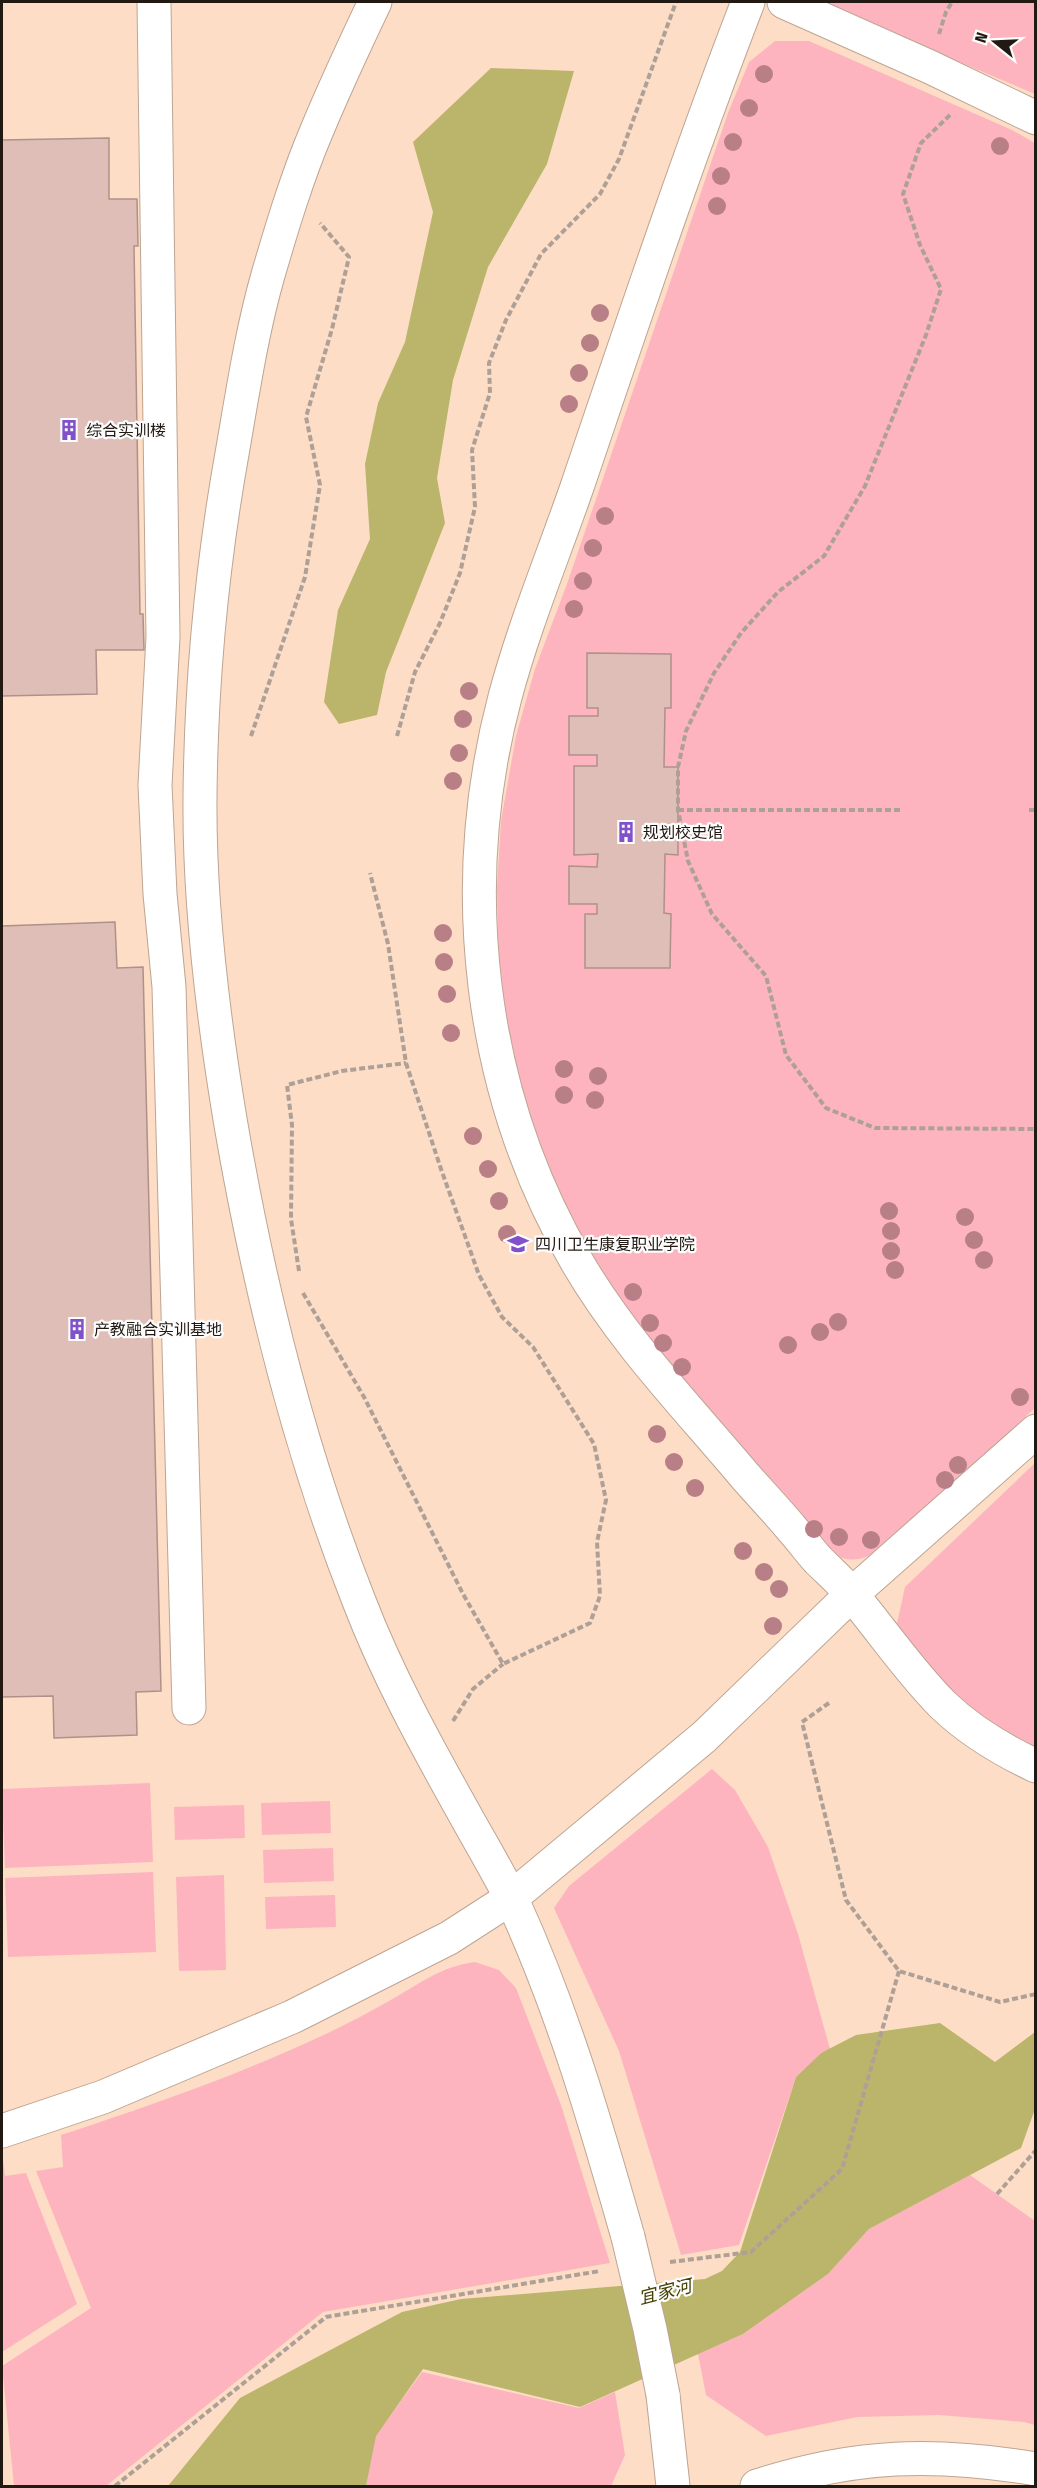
<svg xmlns="http://www.w3.org/2000/svg" width="1037" height="2488" font-family="'Fira Sans Condensed','Noto Sans SC',sans-serif">
  <style>
    .built { fill: #fdddc5 }
    .green { fill: #fdb4bf; fill-rule: evenodd }
    .water { fill: #bab56b }
    .building { fill: #debeb6; stroke: #af918a; stroke-width: 1.5 }
    .lines { fill: none; stroke-linecap: round; stroke-linejoin: round }
    .minor-casing { stroke: #bda593; stroke-width: 35 }
    .path { stroke: #aea097; stroke-width: 4; stroke-dasharray: 6 3; stroke-linecap: butt }
    .minor { stroke: #fff; stroke-width: 33 }
    .minor-bridge-casing { stroke: #bda593; stroke-width: 35; stroke-linecap: butt }
    .minor-bridge { stroke: #fff; stroke-width: 33 }
    .tree { fill: #b97f86 }
    .labels { text-anchor: middle; dominant-baseline: central; stroke-width: 4.5; stroke-linejoin: round; paint-order: stroke }
    .poi-label { font-size: 16px; fill: #221912; stroke: #fdfdfd; text-anchor: start }
    .water-label { font-size: 18px; font-style: italic; fill: #443f02; stroke: #fdfdfd }
  </style>
  <rect width="100%" height="100%" fill="#fcece1"/>
  <!-- built -->
  <path class="built" d="M 2,2 L 1035,2 L 1035,2486 L 2,2486 Z"/>
  <!-- green -->
  <path class="green" d="M 823,2 L 1035,2 L 1035,94 L 852,17 Z
    M 775,41 L 809,41 L 1012,130 L 1035,143 L 1035,1408 L 884,1548 C 876,1552 866,1558 858,1559 C 832,1563 815,1539 798,1524 L 585,1258 L 532,1134 L 507,1045 L 499,976 L 497,889 L 501,821 L 516,736 L 535,669 L 567,584 L 728,113 L 749,62 ZM 587,654 L 671,654 L 671,708 L 665,708 L 664,767 L 677,855 L 665,854 L 664,913 L 671,914 L 670,968 L 585,967 L 585,914 L 597,914 L 597,904 L 569,904 L 569,867 L 597,867 L 598,854 L 574,854 L 574,767 L 597,766 L 597,755 L 569,755 L 570,716 L 598,716 L 598,708 L 587,707 Z
    M 1035,1463 L 1035,1759 L 988,1733 L 896,1628 L 905,1587 Z
    M 712,1769 L 735,1790 L 768,1847 L 798,1934 L 830,2049 L 821,2053 L 796,2077 L 739,2245 L 681,2255 L 619,2051 L 554,1908 L 569,1886 Z
    M 150,1783 L 153,1862 L 5,1868 L 2,1789 Z
    M 330,1801 L 331,1833 L 262,1835 L 261,1803 Z
    M 244,1805 L 245,1838 L 175,1840 L 174,1807 Z
    M 333,1848 L 334,1881 L 264,1883 L 263,1850 Z
    M 153,1872 L 156,1952 L 8,1957 L 5,1878 Z
    M 224,1875 L 226,1970 L 179,1971 L 176,1877 Z
    M 335,1895 L 336,1927 L 266,1929 L 265,1897 Z
    M 475,1962 L 499,1970 L 516,1988 L 561,2105 L 610,2263 L 323,2312 L 106,2486 L 14,2486 L 2,2366 L 91,2308 L 36,2171 L 63,2167 L 61,2135 C 152,2105 241,2074 328,2033 C 349,2023 369,2012 389,2001 C 418,1985 441,1966 475,1962 Z
    M 2,2151 L 5,2176 L 26,2173 L 77,2304 L 2,2352 Z
    M 970,2175 L 1035,2221 L 1035,2425 L 1024,2422 L 939,2415 L 857,2417 L 766,2436 L 706,2395 L 698,2354 L 743,2334 L 828,2274 L 869,2229 Z
    M 422,2372 L 579,2408 L 615,2392 L 625,2455 L 611,2486 L 366,2486 L 374,2438 Z"/>
  <!-- water -->
  <path class="water" d="M 491,68 L 574,71 L 547,164 L 488,267 L 453,380 L 437,478 L 445,523 L 386,672 L 377,715 L 339,724 L 324,702 L 338,610 L 370,539 L 365,464 L 378,403 L 405,342 L 433,212 L 413,142 Z
    M 940,2023 L 995,2062 L 1035,2032 L 1035,2109 L 1021,2148 L 869,2229 L 828,2274 L 743,2334 L 580,2407 L 423,2369 L 376,2436 L 366,2486 L 168,2486 L 240,2398 L 402,2312 L 461,2299 L 705,2279 L 722,2271 L 740,2252 L 796,2077 L 821,2053 L 856,2035 Z"/>
  <!-- building -->
  <path class="building" d="M 109,138 L 109,199 L 137,199 L 138,246 L 134,246 L 140,614 L 143,614 L 144,650 L 96,650 L 97,694 L 2,696 L 2,140 Z
    M 587,653 L 671,654 L 671,708 L 665,708 L 664,767 L 678,767 L 678,855 L 665,854 L 664,913 L 671,914 L 670,968 L 585,968 L 585,914 L 597,914 L 597,904 L 569,904 L 569,866 L 597,867 L 598,854 L 574,855 L 574,766 L 597,766 L 597,755 L 569,755 L 569,716 L 598,716 L 598,708 L 587,708 Z
    M 115,922 L 117,968 L 143,967 L 161,1691 L 136,1692 L 137,1735 L 54,1738 L 53,1696 L 2,1697 L 2,926 Z"/>
  <g class="lines">
    <defs>
      <path id="minor" d="M 154,2 L 163,637 L 155,785 L 160,894 L 169,987 L 189,1708
        M 375,2 C 355,44 335,87 317,130 C 297,177 282,227 268,275 C 252,331 243,390 233,448 C 212,564 201,680 200,798 C 199,907 213,1018 231,1125 C 259,1288 298,1447 359,1601 C 387,1674 425,1743 463,1811 C 480,1842 499,1873 514,1904 C 563,2011 596,2124 628,2237
        M 748,2 C 686,162 632,325 577,487 C 553,556 524,626 505,697 C 455,886 478,1092 577,1262 C 623,1341 687,1407 745,1476 C 761,1494 777,1511 792,1529 C 801,1539 809,1550 818,1560 C 830,1572 843,1583 853,1596 C 883,1632 910,1672 943,1705 C 970,1731 1002,1750 1036,1766
        M 784,2 L 930,67 L 1036,118
        M 2,2131 L 103,2097 L 292,2017 L 449,1938 L 511,1898 L 704,1737 L 852,1594 L 1036,1431
        M 663,2395 L 673,2486
        M 757,2486 C 855,2454 935,2452 1036,2469"/>
    </defs>
    <!-- minor casing -->
    <use href="#minor" class="minor-casing"/>
    <!-- path -->
    <path class="path" d="M 939,34 L 946,12 L 952,2
      M 950,115 L 921,143 L 903,194 L 920,245 L 941,289 L 926,335 L 865,486 L 824,556 L 778,592 L 741,633 L 714,673 L 686,731 L 678,767 L 678,810 L 688,861 L 712,914 L 766,976 L 786,1055 L 826,1108 L 875,1128 L 1036,1129
      M 251,736 L 305,577 L 320,485 L 306,417 L 332,329 L 349,257 L 320,223
      M 397,736 L 415,672 L 440,623 L 460,573 L 475,507 L 472,450 L 490,393 L 489,363 L 506,320 L 541,254 L 600,194 L 619,159 L 676,2
      M 678,810 L 900,810
      M 1029,810 L 1036,810
      M 299,1271 L 291,1219 L 292,1125 L 287,1085 L 342,1071 L 406,1063
      M 303,1293 L 364,1397 L 463,1594 L 503,1664 L 590,1623 L 600,1596 L 597,1542 L 606,1500 L 594,1444 L 533,1347 L 502,1317 L 479,1275 L 441,1169 L 406,1063 L 388,944 L 370,873
      M 829,1703 L 802,1722 L 846,1900 L 899,1971 L 1000,2002 L 1036,1994
      M 453,1721 L 473,1689 L 503,1664
      M 997,2194 L 1036,2150
      M 670,2262 L 751,2252 L 842,2169 L 899,1971
      M 115,2486 L 326,2317 L 600,2271"/>
    <!-- minor -->
    <use href="#minor" class="minor"/>
    <defs>
      <path id="minor-bridge" d="M 628,2237 L 650,2329 L 663,2395"/>
    </defs>
    <!-- minor-bridge casing -->
    <use href="#minor-bridge" class="minor-bridge-casing"/>
    <!-- minor-bridge -->
    <use href="#minor-bridge" class="minor-bridge"/>
  </g>
  <!-- trees -->
  <g class="tree">
    <circle cx="764" cy="74" r="9"/>
    <circle cx="749" cy="108" r="9"/>
    <circle cx="733" cy="142" r="9"/>
    <circle cx="1000" cy="146" r="9"/>
    <circle cx="721" cy="176" r="9"/>
    <circle cx="717" cy="206" r="9"/>
    <circle cx="600" cy="313" r="9"/>
    <circle cx="590" cy="343" r="9"/>
    <circle cx="579" cy="373" r="9"/>
    <circle cx="569" cy="404" r="9"/>
    <circle cx="605" cy="516" r="9"/>
    <circle cx="593" cy="548" r="9"/>
    <circle cx="583" cy="581" r="9"/>
    <circle cx="574" cy="609" r="9"/>
    <circle cx="469" cy="691" r="9"/>
    <circle cx="463" cy="719" r="9"/>
    <circle cx="459" cy="753" r="9"/>
    <circle cx="453" cy="781" r="9"/>
    <circle cx="443" cy="933" r="9"/>
    <circle cx="444" cy="962" r="9"/>
    <circle cx="447" cy="994" r="9"/>
    <circle cx="451" cy="1033" r="9"/>
    <circle cx="564" cy="1069" r="9"/>
    <circle cx="598" cy="1076" r="9"/>
    <circle cx="564" cy="1095" r="9"/>
    <circle cx="595" cy="1100" r="9"/>
    <circle cx="473" cy="1136" r="9"/>
    <circle cx="488" cy="1169" r="9"/>
    <circle cx="499" cy="1201" r="9"/>
    <circle cx="889" cy="1211" r="9"/>
    <circle cx="965" cy="1217" r="9"/>
    <circle cx="891" cy="1231" r="9"/>
    <circle cx="507" cy="1234" r="9"/>
    <circle cx="974" cy="1240" r="9"/>
    <circle cx="891" cy="1251" r="9"/>
    <circle cx="984" cy="1260" r="9"/>
    <circle cx="895" cy="1270" r="9"/>
    <circle cx="633" cy="1292" r="9"/>
    <circle cx="838" cy="1322" r="9"/>
    <circle cx="650" cy="1323" r="9"/>
    <circle cx="820" cy="1332" r="9"/>
    <circle cx="663" cy="1343" r="9"/>
    <circle cx="788" cy="1345" r="9"/>
    <circle cx="682" cy="1367" r="9"/>
    <circle cx="1020" cy="1397" r="9"/>
    <circle cx="657" cy="1434" r="9"/>
    <circle cx="674" cy="1462" r="9"/>
    <circle cx="958" cy="1465" r="9"/>
    <circle cx="945" cy="1480" r="9"/>
    <circle cx="695" cy="1488" r="9"/>
    <circle cx="814" cy="1529" r="9"/>
    <circle cx="839" cy="1537" r="9"/>
    <circle cx="871" cy="1540" r="9"/>
    <circle cx="743" cy="1551" r="9"/>
    <circle cx="764" cy="1572" r="9"/>
    <circle cx="779" cy="1589" r="9"/>
    <circle cx="773" cy="1626" r="9"/>
  </g>
  <!-- icons -->
  <defs>
    <symbol id="building-bare" viewBox="-9 -9 18 18"><path d="M-4-6H4V6H1V3H-1V6H-4ZM-2.5-4.3h1.7v1.8h-1.7ZM.8-4.3h1.7v1.8H.8ZM-2.5-1h1.7V.8h-1.7ZM.8-1h1.7V.8H.8Z" fill="#8151ca" stroke="#fdfdfd" stroke-width="2.5" paint-order="stroke"/></symbol>
    <symbol id="university-bare" viewBox="-9 -9 18 18"><path d="M0-5L7-2L0 1L-7-2ZM-4 1L0 2.5L4 1V4Q0 6-4 4Z" fill="#8151ca" stroke="#fdfdfd" stroke-width="2.5" paint-order="stroke"/></symbol>
  </defs>
  <g fill-rule="evenodd">
    <use href="#building-bare" x="54" y="415" width="30" height="30"/>
    <use href="#building-bare" x="611" y="817" width="30" height="30"/>
    <use href="#university-bare" x="503" y="1229" width="30" height="30"/>
    <use href="#building-bare" x="62" y="1314" width="30" height="30"/>
  </g>
  <g class="labels">
    <!-- poi labels -->
    <g class="poi-label">
      <text x="86" y="430">综合实训楼</text>
      <text x="643" y="832">规划校史馆</text>
      <text x="535" y="1244">四川卫生康复职业学院</text>
      <text x="94" y="1329">产教融合实训基地</text>
    </g>
    <!-- water labels -->
    <g class="water-label">
      <text transform="translate(665 2292) rotate(-14)">宜家河</text>
    </g>
  </g>
  <!-- border -->
  <rect width="1037" height="2488" fill="none" stroke="#221912" stroke-width="6"/>
  <!-- north arrow -->
  <g transform="translate(995 42) rotate(288)" stroke="#fdfdfd" stroke-width="4.5" paint-order="stroke">
  <path d="M0-4.5L10 22L0 15L-10 22Z" fill="#221912"/>
  <text y="-9" font-size="16" font-weight="bold" text-anchor="middle" fill="#221912">N</text>
  </g>
</svg>
